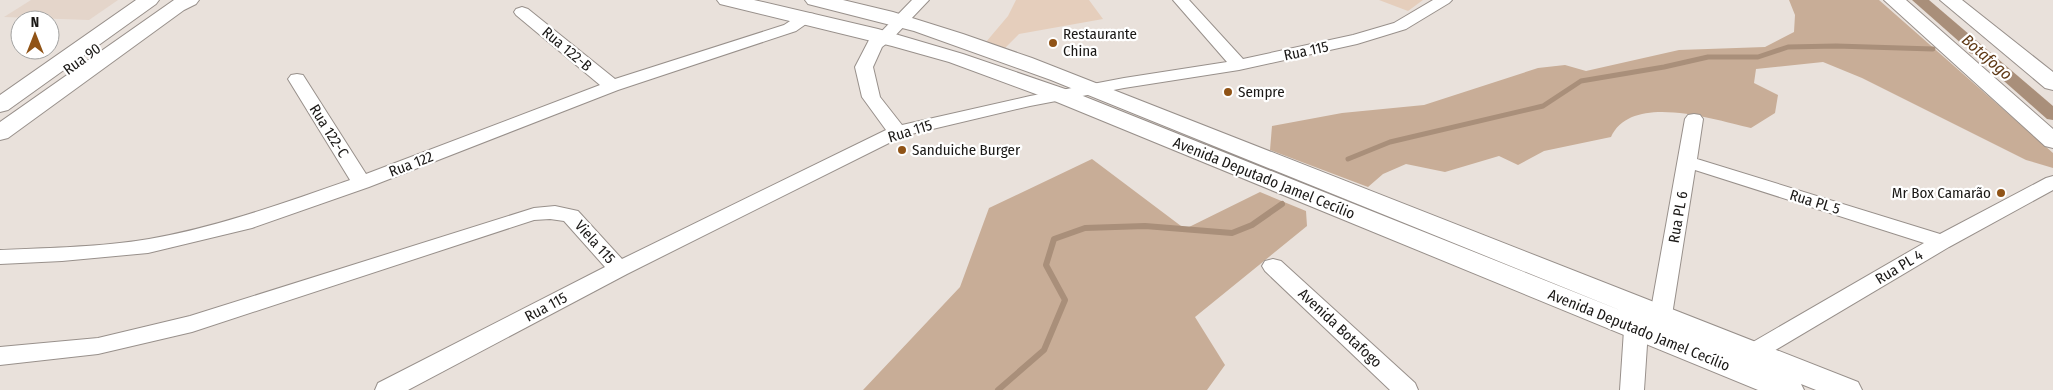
<svg xmlns="http://www.w3.org/2000/svg" width="2053" height="390" font-family="'Fira Sans Condensed',sans-serif">
  <style>
    .built { fill: #e4d5ca }
    .green { fill: #e5cebc }
    .forest { fill: #c8ad97 }
    .lines { fill: none; stroke-linecap: round; stroke-linejoin: round }
    .stream-far1 { stroke: #a98f7a; stroke-width: 5 }
    .stream { stroke: #a98f7a; stroke-width: 6 }
    .canal { fill: #a98f7a; fill-rule: evenodd }
    .minor-casing { stroke: #98908b; stroke-width: 2 }
    .major-casing { stroke: #98908b; stroke-width: 2 }
    .minor { fill: #fff; fill-rule: evenodd }
    .major { fill: #fff; fill-rule: evenodd }
    .poi-dot { fill: #905316; stroke: #fff; stroke-width: 2 }
    .labels { text-anchor: middle; dominant-baseline: central; stroke-width: 4.5; stroke-linejoin: round; paint-order: stroke }
    .poi-label { font-size: 15px; fill: #1a1816; stroke: #fff; text-anchor: start }
    .street-label { font-size: 15px; fill: #1a1816; stroke: #fff }
    .water-label { font-size: 16px; font-style: italic; fill: #5f3915; stroke: #fff }
  </style>
  <rect width="100%" height="100%" fill="#e9e1db"/>
  <!-- built -->
  <path class="built" d="M 31,0 L 118,0 L 89,20 L 4,17 Z"/>
  <!-- green -->
  <path class="green" d="M 1016,0 L 1089,0 L 1103,19 L 1019,34 L 1005,48 L 986,42 L 1008,16 Z
    M 1379,0 L 1423,0 L 1408,11 Z"/>
  <!-- forest -->
  <path class="forest" d="M 1789,0 L 1879,0 L 2053,153 L 2053,168 L 2026,160 L 1862,78 L 1823,62 L 1756,69 L 1754,83 L 1778,95 L 1775,113 L 1751,128 C 1714,120 1632,92 1611,137 L 1544,151 L 1518,165 L 1499,156 L 1445,172 L 1406,164 L 1383,174 L 1368,187 L 1270,150 L 1272,126 L 1342,113 L 1424,105 L 1538,68 L 1565,65 L 1586,71 L 1679,50 L 1765,47 L 1794,32 L 1795,15 Z
    M 1092,159 L 1185,229 L 1260,192 L 1306,211 L 1307,226 L 1195,317 L 1225,365 L 1207,390 L 863,390 L 960,287 L 989,208 Z"/>
  <g class="lines">
    <!-- stream-far1 -->
    <path class="stream-far1" d="M 1971,51 L 1978,50
      M 1348,159 L 1390,142 L 1543,106 L 1581,81 L 1664,67 L 1708,57 L 1758,57 L 1788,47 L 1836,46 L 1933,49"/>
    <!-- stream -->
    <path class="stream" d="M 998,390 L 1044,350 L 1065,300 L 1046,265 L 1054,239 L 1085,228 L 1145,226 L 1232,233 L 1252,225 L 1282,204"/>
    <!-- canal -->
    <path class="canal" d="M 1912,0 L 1929,0 L 2053,106 L 2053,120 L 2047,119 Z"/>
    <defs>
      <path id="minor" d="M 912,0 L 929,0 L 891,40 L 882,47 L 873,67 L 880,97 L 902,125 L 1030,96 L 1124,78 L 1227,62 L 1173,0 L 1189,0 L 1243,59 L 1353,35 L 1394,23 L 1433,0 L 1452,0 L 1449,3 L 1406,29 L 1357,44 L 1239,70 L 1124,88 L 1030,106 L 903,136 L 627,274 L 408,390 L 375,390 L 378,383 L 605,267 L 564,221 L 550,219 L 534,220 L 192,332 L 98,354 L 0,365 L 0,347 L 98,338 L 190,316 L 534,208 L 555,206 L 578,211 L 622,259 L 886,130 L 862,97 L 855,67 L 869,40 L 879,34 Z
        M 522,7 L 528,9 L 615,79 L 784,25 C 794,19 802,11 814,14 L 816,17 L 796,31 L 618,90 L 369,187 L 252,228 L 148,253 L 62,261 L 0,264 L 0,250 C 48,248 102,247 149,239 C 218,227 284,203 350,180 L 288,79 L 291,75 L 297,74 L 303,75 L 366,174 L 600,85 L 516,15 L 514,12 L 516,9 Z
        M 1694,114 L 1700,115 L 1703,119 L 1697,159 L 1940,234 L 2046,178 L 2053,176 L 2053,190 L 1949,247 L 1762,358 L 1754,361 L 1746,358 L 1742,352 L 1746,346 L 1924,243 L 1695,170 L 1672,315 L 1669,321 L 1661,323 L 1653,321 L 1650,315 L 1685,119 L 1688,115 Z
        M 1273,259 L 1281,261 L 1415,383 L 1418,390 L 1390,390 L 1265,271 L 1262,266 L 1265,261 Z
        M 1636,322 L 1644,324 L 1648,330 L 1644,390 L 1620,390 L 1624,330 L 1628,324 Z"/>
      <path id="major" d="M 136,0 L 159,0 L 156,4 L 8,110 L 0,112 L 0,95 Z
        M 174,0 L 199,0 L 196,4 L 184,10 L 8,138 L 0,140 L 0,122 Z
        M 717,0 L 754,0 L 878,29 L 963,54 L 1068,90 L 1622,311 L 1051,80 L 914,31 L 808,4 L 805,0 L 843,0 L 893,12 L 963,34 L 1032,58 L 1858,382 L 1862,390 L 1816,390 L 1801,384 L 1804,390 L 1758,390 L 1052,100 L 949,62 L 892,46 L 720,4 Z
        M 1884,0 L 1906,0 L 2053,129 L 2053,148 L 2045,146 Z
        M 1940,0 L 1962,0 L 2053,72 L 2053,90 L 2045,88 Z"/>
    </defs>
    <!-- minor casing -->
    <use href="#minor" class="minor-casing"/>
    <!-- major casing -->
    <use href="#major" class="major-casing"/>
    <!-- minor -->
    <use href="#minor" class="minor"/>
    <!-- major -->
    <use href="#major" class="major"/>
  </g>
  <!-- markers -->
  <g class="poi-dot">
    <circle cx="1053" cy="43" r="5"/>
    <circle cx="1228" cy="92" r="5"/>
    <circle cx="902" cy="150" r="5"/>
    <circle cx="2001" cy="193" r="5"/>
  </g>
  <g class="labels">
    <!-- poi labels -->
    <g class="poi-label">
      <text x="1063" y="34">Restaurante<tspan x="1063" dy="17">China</tspan></text>
      <text x="1238" y="92">Sempre</text>
      <text x="912" y="150">Sanduiche Burger</text>
      <text x="1991" y="193" text-anchor="end">Mr Box Camarão</text>
    </g>
    <!-- street labels -->
    <g class="street-label">
      <text transform="translate(567 49) rotate(40)">Rua 122-B</text>
      <text transform="translate(1306 51) rotate(-12)">Rua 115</text>
      <text transform="translate(82 59) rotate(-36)">Rua 90</text>
      <text transform="translate(329 131) rotate(58)">Rua 122-C</text>
      <text transform="translate(910 131) rotate(-17)">Rua 115</text>
      <text transform="translate(411 164) rotate(-21)">Rua 122</text>
      <text transform="translate(1264 178) rotate(22)">Avenida Deputado Jamel Cecílio</text>
      <text transform="translate(1815 202) rotate(17)">Rua PL 5</text>
      <text transform="translate(1678 217) rotate(-80)">Rua PL 6</text>
      <text transform="translate(595 242) rotate(48)">Viela 115</text>
      <text transform="translate(1899 267) rotate(-31)">Rua PL 4</text>
      <text transform="translate(546 307) rotate(-28)">Rua 115</text>
      <text transform="translate(1340 328) rotate(43)">Avenida Botafogo</text>
      <text transform="translate(1639 330) rotate(22)">Avenida Deputado Jamel Cecílio</text>
    </g>
    <!-- water labels -->
    <g class="water-label">
      <text transform="translate(1987 57) rotate(41)">Botafogo</text>
    </g>
  </g>
  <!-- north arrow -->
  <g transform="translate(35 35)"><circle r="24" fill="#ffffff" stroke="#a3a3a2"/>
  <path d="M0-4L9 19L0 12L-9 19Z" fill="#905316"/>
  <text y="-8" font-size="14" font-weight="bold" text-anchor="middle" fill="#1a1816">N</text>
  </g>
</svg>
